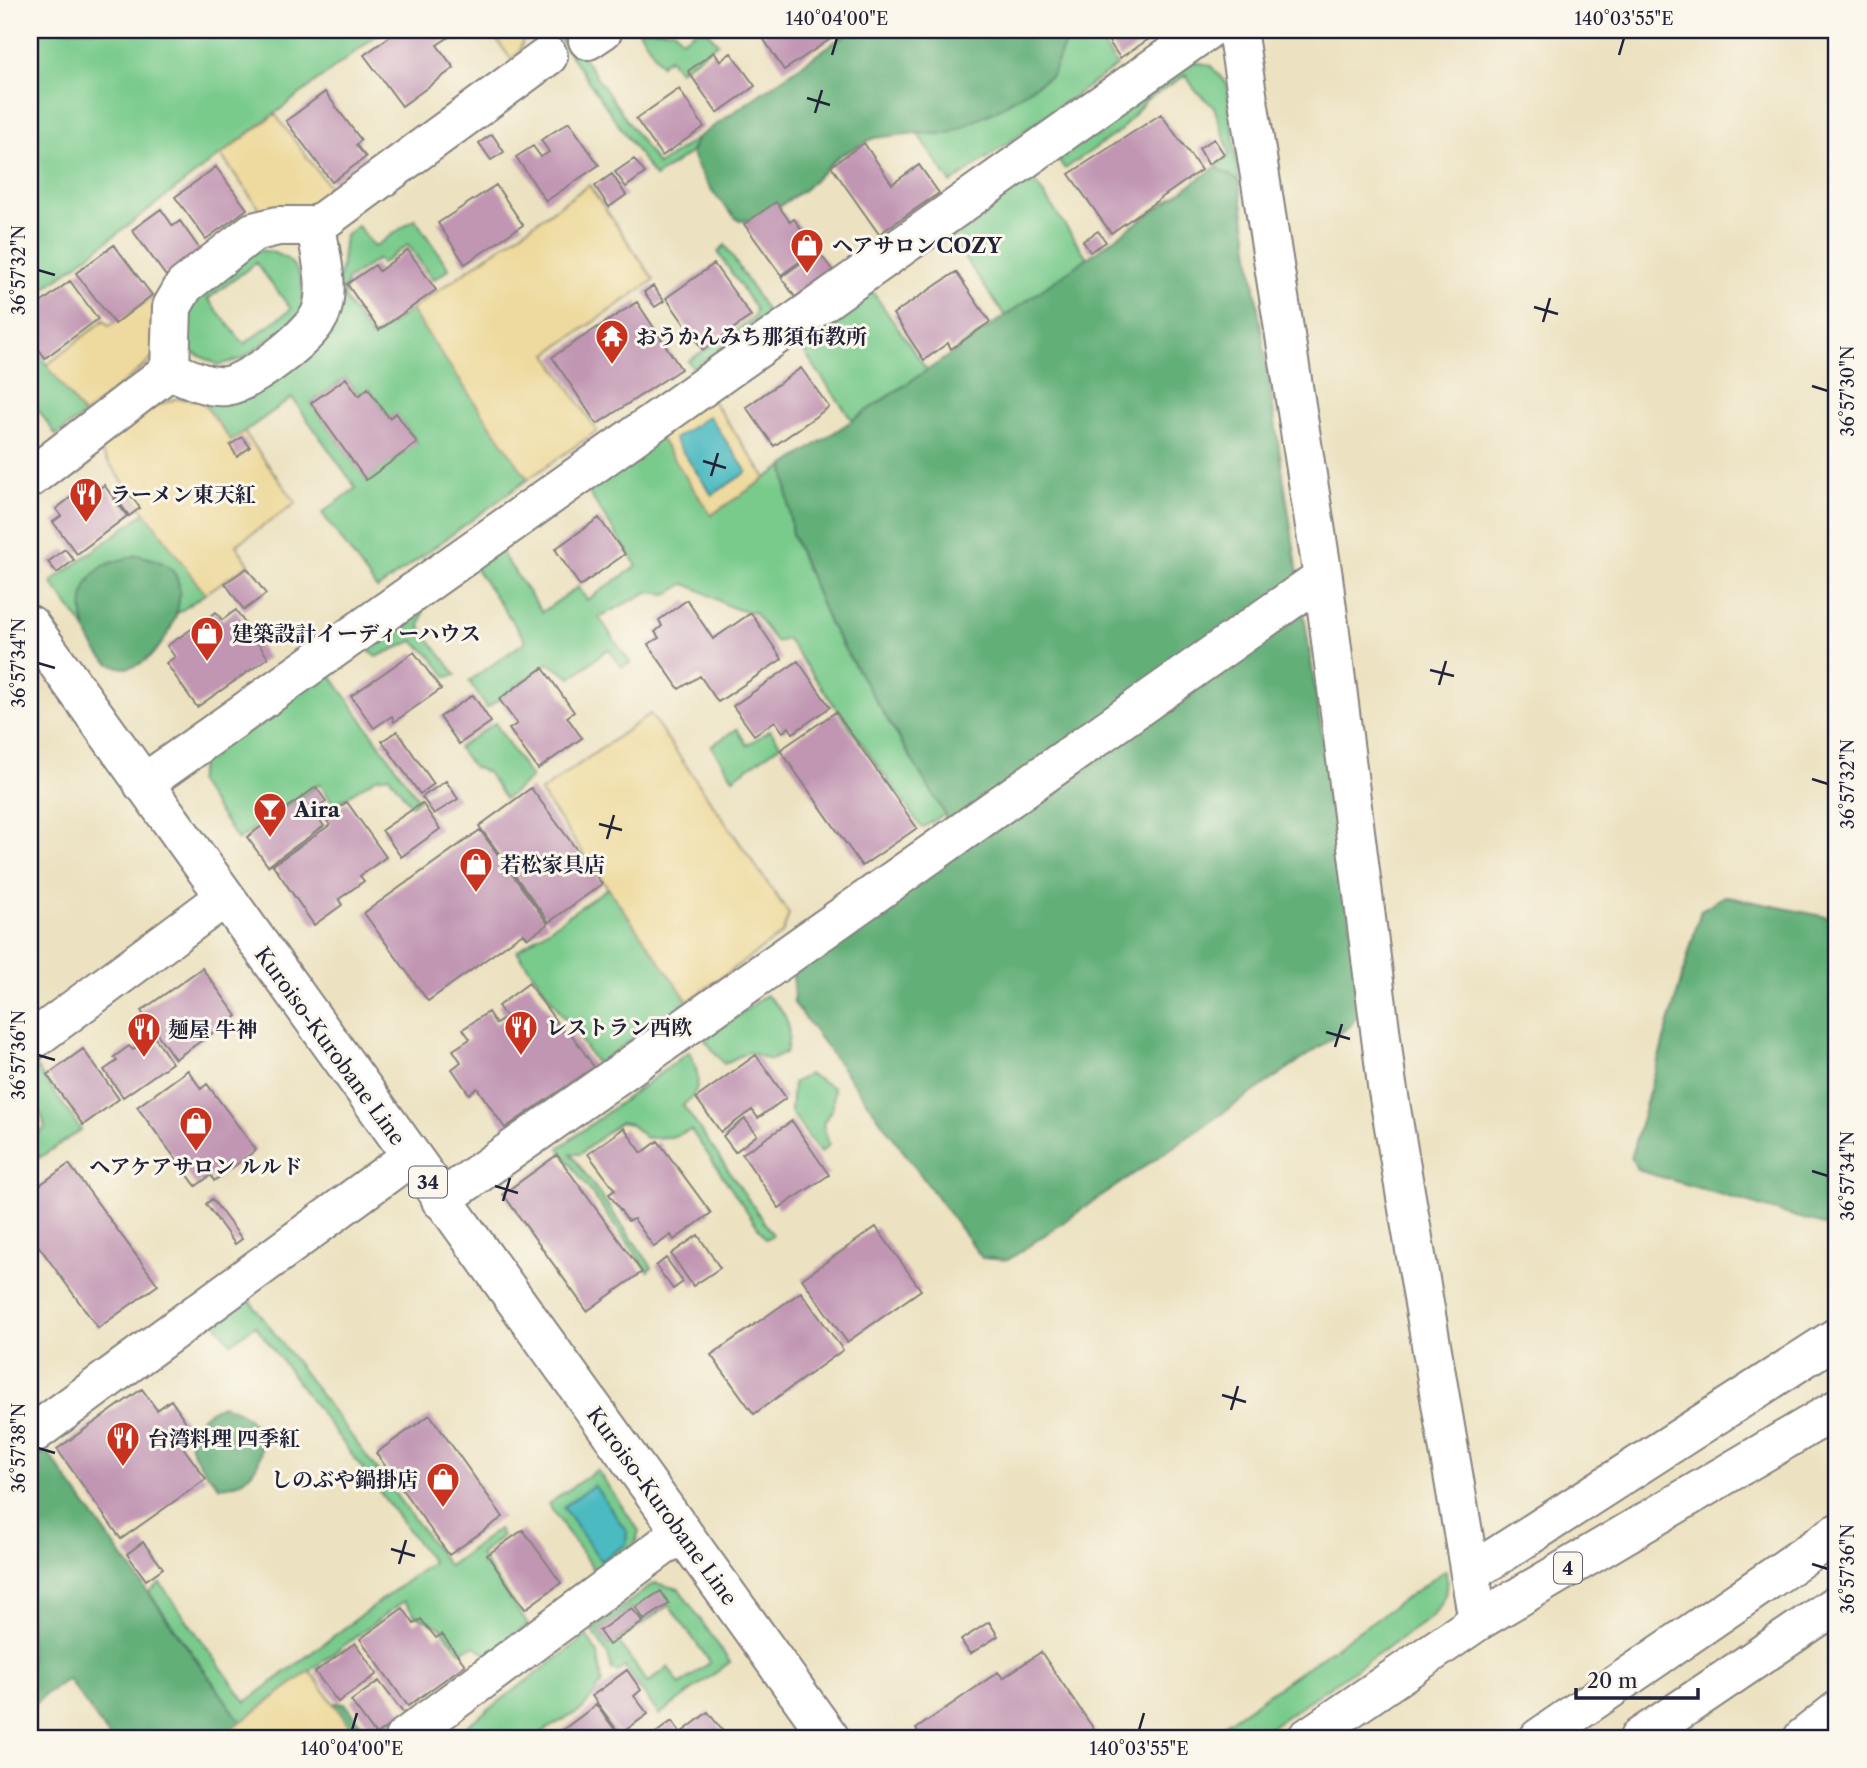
<svg xmlns="http://www.w3.org/2000/svg" width="1867" height="1768" font-family="'Libre Caslon Text','Noto Serif JP',serif">
  <style>
    .green { fill: #79cb8c; stroke: #4e7664; stroke-width: 2; fill-rule: evenodd }
    .forest { fill: #62af78; stroke: #42685a; stroke-width: 2 }
    .sand { fill: #eeda9e; stroke: #887e6c; stroke-width: 2 }
    .water { fill: #4bbac1; stroke: #366e7e; stroke-width: 2 }
    .building { fill: #c196b3 }
    .lines { fill: none; stroke-linecap: round; stroke-linejoin: round }
    .street-casing { stroke: #87827e; stroke-width: 42 }
    .primary-casing { stroke: #87827e; stroke-width: 42 }
    .highway-casing { stroke: #87827e; stroke-width: 42 }
    .street { stroke: #fff; stroke-width: 38 }
    .primary { stroke: #fff; stroke-width: 38 }
    .highway { stroke: #fff; stroke-width: 38 }
    .ticks { fill: none; stroke: #22223b; stroke-width: 2.5 }
    .labels { text-anchor: middle; dominant-baseline: central; stroke-width: 6; stroke-linejoin: round; paint-order: stroke }
    .shield { fill: #fbf7ec; stroke: #636270; stroke-width: 2 }
    .shield-label { font-size: 19px; font-weight: bold; fill: #22223b }
    .poi-label { font-size: 21px; font-weight: bold; fill: #22223b; stroke: #fbf7ec; text-anchor: start }
    .street-label { font-size: 21px; fill: #22223b; stroke: #fbf7ec }
    .neatline { fill: none; stroke: #22223b; stroke-width: 2.5 }
    .ticks-label { font-size: 18px; text-anchor: middle; fill: #22223b }
  </style>
  <rect width="100%" height="100%" fill="#fbf7ec"/>
  <filter id="ink" filterUnits="userSpaceOnUse"><feTurbulence type="fractalNoise" baseFrequency=".0143" numOctaves="2"/><feDisplacementMap in="SourceGraphic" scale="14" xChannelSelector="R" yChannelSelector="G"/><feConvolveMatrix kernelMatrix="1 2 1 2 8 2 1 2 1" color-interpolation-filters="sRGB"/></filter>
  <filter id="wash" filterUnits="userSpaceOnUse"><feTurbulence type="fractalNoise" baseFrequency=".00686" numOctaves="4" result="noise"/><feDisplacementMap in="SourceGraphic" scale="28" xChannelSelector="R" yChannelSelector="G"/><feGaussianBlur stdDeviation="1.57" result="paint"/><feColorMatrix in="noise" values="0 0 0 0 0 0 0 0 0 0 0 0 0 0 0 0 0 1.4 0 .05"/><feComposite in="paint" operator="in"/></filter>
  <g filter="url(#wash)">
    <rect width="100%" height="100%" fill="#ece2c1"/>
    <!-- green -->
    <path class="green" d="M 30,30 L 384,30 L 30,300 Z
      M 553,30 L 564,30 L 658,165 L 697,138 L 691,152 L 655,177 Z
      M 641,30 L 674,30 L 682,40 L 697,30 L 706,30 L 718,43 L 679,71 L 669,58 L 661,65 L 639,31 Z
      M 1070,30 L 1094,30 L 1117,66 L 951,183 L 917,133 L 947,134 L 995,111 L 1052,75 Z
      M 1189,61 L 1210,65 L 1227,84 L 1239,181 L 1216,167 L 1230,154 L 1214,107 L 1195,90 L 1186,75 L 1146,100 L 1121,130 L 1065,169 L 1055,156 Z
      M 1031,176 L 1088,259 L 1005,316 L 948,234 Z
      M 415,219 L 449,269 L 433,280 L 408,245 L 381,264 L 378,259 L 347,280 L 344,298 L 372,338 L 411,310 L 528,479 L 377,589 L 322,513 L 356,488 L 292,398 L 231,441 L 201,400 L 226,404 L 251,398 L 324,340 L 341,269 L 345,236 L 358,226 L 374,247 ZM 346,378 L 359,396 L 369,389 L 389,418 L 396,414 L 417,442 L 366,479 L 311,403 Z
      M 725,245 L 769,315 L 693,368 L 688,361 L 753,319 L 756,310 L 718,252 Z
      M 254,250 C 296,251 308,277 301,315 L 242,359 L 218,365 L 190,351 L 186,333 L 193,296 ZM 256,263 L 291,309 L 244,344 L 208,299 Z
      M 872,291 L 927,370 L 852,420 L 797,342 Z
      M 30,342 L 84,415 L 56,435 L 30,398 Z
      M 658,435 L 711,515 L 784,466 L 792,534 L 830,625 L 945,814 L 922,828 L 787,639 L 776,642 L 754,612 C 727,612 710,591 684,584 L 668,594 L 648,592 L 599,617 L 630,663 L 622,667 L 608,649 L 571,678 L 548,663 L 487,708 L 469,681 L 526,641 L 474,566 L 498,548 L 542,612 L 578,587 L 587,600 L 637,566 L 585,487 Z
      M 146,512 L 205,594 L 109,661 L 51,582 Z
      M 418,605 L 423,613 L 420,627 L 456,675 L 447,677 L 431,656 L 413,641 L 376,657 L 363,645 Z
      M 327,670 L 419,800 L 411,805 L 389,776 L 376,778 L 334,805 L 320,784 L 238,840 L 197,781 L 203,758 Z
      M 495,723 L 531,778 L 505,799 L 487,772 L 473,767 L 458,748 Z
      M 737,729 L 747,745 L 770,730 L 781,745 L 733,778 L 711,746 Z
      M 608,888 L 688,1001 L 597,1064 L 517,951 Z
      M 766,995 C 787,1013 793,1024 786,1052 L 771,1060 L 748,1052 L 724,1064 L 705,1040 Z
      M 689,1052 C 699,1071 704,1090 683,1105 L 773,1235 L 766,1239 L 691,1130 L 671,1137 L 646,1138 L 630,1124 L 620,1122 L 580,1154 L 571,1154 L 652,1267 L 648,1271 L 559,1148 Z
      M 30,1058 L 81,1130 L 39,1158 L 30,1140 L 45,1128 L 42,1116 L 34,1107 L 30,1108 Z
      M 809,1074 L 834,1088 L 833,1107 L 823,1124 L 829,1145 L 820,1153 L 791,1112 L 793,1083 Z
      M 248,1298 L 449,1566 L 498,1529 L 502,1536 L 480,1555 L 528,1625 L 488,1655 L 475,1646 L 460,1651 L 441,1628 L 415,1615 L 404,1601 L 241,1722 L 149,1592 L 160,1583 L 246,1702 L 432,1562 L 255,1325 L 231,1343 L 215,1322 Z
      M 597,1470 L 639,1531 L 633,1552 L 598,1576 L 548,1504 Z
      M 1446,1570 C 1448,1593 1445,1603 1429,1619 L 1254,1738 L 1205,1738 Z
      M 654,1583 L 679,1589 L 730,1662 L 659,1715 L 625,1667 L 617,1672 L 612,1670 L 608,1655 L 592,1630 ZM 669,1605 L 710,1662 L 680,1685 L 668,1667 L 648,1683 L 618,1641 ZM 632,1608 L 642,1622 L 609,1645 L 599,1631 Z
      M 587,1636 L 598,1654 L 602,1683 L 583,1709 L 548,1728 L 537,1738 L 450,1738 Z"/>
    <!-- forest -->
    <path class="forest" d="M 852,30 L 1070,30 L 1052,75 L 995,111 L 947,134 L 917,133 L 874,138 L 839,156 L 805,189 L 759,220 L 739,221 C 717,200 702,180 691,152 L 697,138 Z
      M 1216,167 L 1239,181 L 1363,1008 L 1350,1026 L 1008,1260 L 982,1258 L 794,1003 L 793,974 L 947,860 L 945,814 L 830,625 L 792,534 L 784,466 L 938,363 Z
      M 137,555 C 149,558 164,561 172,570 C 201,604 138,709 96,650 C 80,627 74,586 102,567 C 111,561 127,559 137,555 Z
      M 1725,896 L 1837,919 L 1837,1229 L 1637,1170 L 1631,1156 L 1701,910 Z
      M 222,1405 C 230,1408 241,1411 247,1417 C 275,1445 258,1485 220,1487 C 205,1472 191,1456 188,1434 C 198,1419 205,1412 222,1405 Z
      M 47,1451 L 241,1722 L 310,1671 L 333,1703 L 345,1703 L 361,1724 L 348,1731 L 220,1738 L 110,1738 L 68,1679 L 47,1693 L 30,1709 L 30,1463 Z"/>
    <!-- sand -->
    <path class="sand" d="M 490,30 L 533,30 L 524,36 L 519,53 L 511,59 Z
      M 275,114 L 333,192 L 307,213 L 261,211 L 221,155 Z
      M 589,185 L 654,280 L 547,354 L 597,431 L 528,479 L 411,310 Z
      M 154,297 L 161,304 L 157,355 L 84,415 L 47,365 L 104,320 L 109,326 Z
      M 711,398 L 766,478 L 711,515 L 658,435 Z
      M 175,399 L 201,400 L 231,441 L 244,432 L 296,503 L 236,545 L 249,564 L 205,594 L 99,449 L 155,406 Z
      M 650,714 L 789,914 L 782,934 L 688,1001 L 540,792 Z
      M 310,1671 L 358,1738 L 219,1738 Z"/>
    <!-- water -->
    <path class="water" d="M 709,416 L 747,472 L 712,495 L 674,439 Z
      M 594,1485 L 627,1532 L 626,1544 L 601,1561 L 563,1507 Z"/>
    <g id="blocks">
      <!-- building -->
      <path class="building" d="M 399,30 L 443,30 L 449,37 L 437,45 L 454,68 L 402,106 L 364,55 Z
        M 770,30 L 826,30 L 832,38 L 784,70 L 761,35 Z
        M 1101,30 L 1163,30 L 1120,58 Z
        M 714,52 L 720,61 L 731,53 L 755,86 L 717,113 L 688,71 Z
        M 679,89 L 704,127 L 662,156 L 636,119 Z
        M 325,92 L 361,140 L 356,145 L 366,157 L 332,182 L 286,121 Z
        M 1161,114 L 1201,170 L 1111,233 L 1069,174 Z
        M 569,122 L 599,165 L 546,201 L 516,157 L 533,146 L 541,157 L 549,152 L 541,140 Z
        M 492,134 L 504,152 L 491,160 L 479,143 Z
        M 1214,139 L 1224,154 L 1208,164 L 1199,148 Z
        M 864,143 L 892,184 L 919,165 L 939,193 L 879,234 L 831,166 Z
        M 634,159 L 645,173 L 626,187 L 615,172 Z
        M 216,167 L 247,209 L 206,239 L 175,197 Z
        M 612,174 L 626,195 L 609,207 L 595,186 Z
        M 496,185 L 523,225 L 465,264 L 438,223 Z
        M 776,202 L 790,222 L 794,219 L 816,250 L 781,275 L 744,224 Z
        M 161,209 L 173,226 L 180,221 L 201,251 L 166,276 L 132,230 Z
        M 1098,231 L 1106,242 L 1090,252 L 1083,241 Z
        M 114,245 L 152,295 L 115,324 L 76,273 Z
        M 408,250 L 436,290 L 379,330 L 347,284 L 375,265 L 379,271 Z
        M 818,251 L 833,271 L 795,297 L 781,277 Z
        M 714,264 L 751,316 L 703,350 L 666,298 Z
        M 956,272 L 990,322 L 951,349 L 948,343 L 924,360 L 893,314 Z
        M 70,281 L 98,319 L 45,358 L 30,337 L 30,311 Z
        M 653,286 L 664,301 L 655,307 L 644,292 Z
        M 637,302 L 681,369 L 597,424 L 552,357 Z
        M 801,368 L 829,407 L 774,446 L 746,407 Z
        M 346,378 L 359,396 L 368,388 L 389,418 L 396,413 L 417,443 L 366,480 L 311,403 Z
        M 242,437 L 250,447 L 237,457 L 230,445 Z
        M 104,485 L 127,516 L 77,554 L 53,522 L 61,516 L 56,509 L 75,494 L 81,502 Z
        M 125,488 L 140,508 L 129,516 L 115,496 Z
        M 599,518 L 625,554 L 580,586 L 555,549 Z
        M 65,549 L 74,560 L 57,573 L 48,562 Z
        M 247,568 L 266,594 L 244,610 L 225,583 Z
        M 687,600 L 713,639 L 751,613 L 782,659 L 718,702 L 700,676 L 679,689 L 648,644 L 659,638 L 655,632 L 662,626 L 659,620 Z
        M 236,610 L 268,658 L 197,707 L 166,663 L 175,657 L 167,646 L 216,612 L 222,620 Z
        M 414,652 L 441,689 L 394,722 L 392,716 L 374,728 L 351,696 Z
        M 798,661 L 830,707 L 793,733 L 789,727 L 783,732 L 775,721 L 754,735 L 733,706 Z
        M 543,668 L 574,712 L 567,717 L 582,738 L 538,769 L 509,729 L 517,724 L 499,699 Z
        M 473,695 L 491,722 L 459,744 L 440,717 Z
        M 836,712 L 917,828 L 862,866 L 780,750 Z
        M 397,731 L 434,784 L 420,794 L 382,741 Z
        M 446,781 L 458,799 L 434,814 L 422,797 Z
        M 316,787 L 326,801 L 313,811 L 324,826 L 268,866 L 247,837 Z
        M 531,788 L 602,884 L 549,922 L 479,826 Z
        M 347,802 L 386,857 L 360,876 L 364,881 L 339,899 L 342,905 L 314,925 L 273,865 L 330,825 L 325,818 Z
        M 422,803 L 440,829 L 401,857 L 382,830 Z
        M 480,830 L 548,924 L 528,938 L 523,933 L 428,1001 L 364,913 Z
        M 202,968 L 237,1016 L 175,1059 L 141,1011 Z
        M 529,983 L 565,1034 L 569,1031 L 594,1067 L 505,1128 L 477,1088 L 469,1094 L 452,1069 L 461,1062 L 453,1050 L 470,1039 L 463,1029 L 488,1012 L 496,1024 L 506,1017 L 498,1006 Z
        M 153,1035 L 172,1063 L 123,1097 L 104,1070 L 117,1061 L 114,1057 L 129,1046 L 133,1050 Z
        M 83,1049 L 119,1099 L 83,1125 L 47,1075 Z
        M 756,1055 L 786,1098 L 758,1118 L 752,1110 L 721,1132 L 696,1098 Z
        M 188,1070 L 201,1089 L 207,1084 L 256,1150 L 214,1181 L 211,1175 L 196,1186 L 137,1107 Z
        M 745,1119 L 757,1135 L 735,1152 L 723,1136 Z
        M 792,1121 L 829,1175 L 779,1208 L 742,1154 Z
        M 624,1128 L 642,1153 L 658,1141 L 711,1213 L 674,1240 L 671,1235 L 654,1247 L 634,1219 L 628,1221 L 609,1194 L 615,1190 L 588,1154 Z
        M 557,1155 L 642,1272 L 587,1311 L 503,1194 Z
        M 69,1164 L 158,1285 L 98,1328 L 30,1234 L 30,1192 Z
        M 212,1199 L 242,1239 L 235,1244 L 206,1204 Z
        M 876,1227 L 921,1290 L 847,1342 L 802,1279 Z
        M 698,1235 L 720,1268 L 693,1286 L 671,1254 Z
        M 666,1258 L 683,1282 L 673,1289 L 656,1266 Z
        M 801,1292 L 843,1350 L 754,1414 L 711,1355 Z
        M 142,1389 L 157,1410 L 171,1400 L 194,1434 L 180,1443 L 206,1479 L 121,1539 L 57,1449 Z
        M 430,1415 L 503,1517 L 449,1555 L 376,1453 Z
        M 523,1530 L 561,1583 L 525,1609 L 487,1555 Z
        M 143,1542 L 163,1568 L 146,1580 L 127,1554 Z
        M 661,1591 L 669,1604 L 644,1620 L 636,1607 Z
        M 403,1608 L 414,1624 L 421,1619 L 436,1638 L 442,1634 L 465,1665 L 408,1706 L 360,1639 Z
        M 632,1608 L 643,1622 L 609,1645 L 599,1631 Z
        M 989,1622 L 998,1636 L 970,1654 L 961,1640 Z
        M 355,1643 L 377,1674 L 338,1702 L 315,1672 Z
        M 1041,1652 L 1100,1738 L 1028,1738 L 1025,1734 L 1019,1738 L 923,1738 L 916,1729 L 998,1672 L 1003,1678 Z
        M 627,1670 L 641,1690 L 634,1696 L 648,1714 L 620,1734 L 592,1696 Z
        M 379,1681 L 404,1714 L 376,1735 L 351,1701 Z
        M 596,1705 L 619,1735 L 615,1738 L 552,1738 Z
        M 708,1712 L 728,1738 L 649,1738 L 672,1721 L 681,1733 Z"/>
    </g>
  </g>
  <g filter="url(#ink)">
    <use href="#blocks" fill-opacity="0" stroke="#87827e" stroke-width="2"/>
    <g class="lines">
      <defs>
        <path id="street" d="M 1237,30 L 1323,577 L 1387,1085 L 1478,1621
          M 588,40 L 603,30
          M 170,370 C 186,377 207,388 226,386 C 250,383 313,335 321,312 C 330,286 320,253 316,226
          M 30,478 L 170,370 L 172,307 L 184,286 L 253,232 L 278,226 L 316,226 L 548,56
          M 143,784 L 1207,30
          M 30,1042 L 224,898
          M 441,1200 L 1323,577
          M 30,1436 L 410,1157
          M 1471,1573 L 1837,1337
          M 404,1738 L 682,1532"/>
        <path id="primary" d="M 30,625 L 830,1738"/>
        <path id="highway" d="M 1307,1738 L 1478,1621 L 1837,1409
          M 1539,1738 L 1837,1533
          M 1639,1738 L 1837,1604
          M 1803,1738 L 1837,1711"/>
      </defs>
      <!-- street casing -->
      <use href="#street" class="street-casing"/>
      <!-- primary casing -->
      <use href="#primary" class="primary-casing"/>
      <!-- highway casing -->
      <use href="#highway" class="highway-casing"/>
      <!-- street -->
      <use href="#street" class="street"/>
      <!-- primary -->
      <use href="#primary" class="primary"/>
      <!-- highway -->
      <use href="#highway" class="highway"/>
    </g>
  </g>
  <!-- ticks -->
  <path class="ticks" d="M 832,55 L 837,38M 1619,55 L 1624,38M 807,98 L 830,105M 815,113 L 822,90M 38,270 L 55,275M 1534,307 L 1558,314M 1543,322 L 1550,298M 1812,386 L 1828,391M 703,461 L 726,468M 711,476 L 718,453M 38,663 L 55,668M 1430,670 L 1454,676M 1439,685 L 1446,661M 1812,779 L 1828,784M 599,824 L 622,830M 607,839 L 614,815M 1326,1032 L 1350,1039M 1335,1047 L 1342,1024M 38,1055 L 55,1060M 1812,1171 L 1828,1176M 495,1186 L 518,1193M 503,1201 L 510,1178M 1222,1395 L 1246,1402M 1231,1410 L 1238,1386M 38,1448 L 55,1453M 391,1549 L 415,1556M 399,1564 L 406,1540M 1812,1564 L 1828,1569M 352,1730 L 357,1713M 1139,1730 L 1144,1713"/>
  <!-- icons -->
  <defs>
    <symbol id="shop-pin" viewBox="-11 -11 22 30"><path d="M0 17L-7.5 6A9.5 9.5 0 1 1 7.5 6Z" fill="#c8321e" stroke="#fbf7ec"/><path d="M-5-2.5h2.3a2.7 3.5 0 0 1 5.4 0H5L5.5 6h-11ZM-1.5-2.5h3a1.5 2.3 0 0 0-3 0Z" fill="#fff"/></symbol>
    <symbol id="temple-pin" viewBox="-11 -11 22 30"><path d="M0 17L-7.5 6A9.5 9.5 0 1 1 7.5 6Z" fill="#c8321e" stroke="#fbf7ec"/><path d="M0-6L5-2H3V0L6.5 2.5H4V6H1.5V3h-3V6H-4V2.5H-6.5L-3 0V-2H-5Z" fill="#fff"/></symbol>
    <symbol id="restaurant-pin" viewBox="-11 -11 22 30"><path d="M0 17L-7.5 6A9.5 9.5 0 1 1 7.5 6Z" fill="#c8321e" stroke="#fbf7ec"/><path d="M-5-6h1v4h1v-4h1v4h1v-4h1v5L-1.5 .5V6h-2V.5L-5-1ZM5-6V6H3V1.5H1.5Q1.5-4 5-6Z" fill="#fff"/></symbol>
    <symbol id="bar-pin" viewBox="-11 -11 22 30"><path d="M0 17L-7.5 6A9.5 9.5 0 1 1 7.5 6Z" fill="#c8321e" stroke="#fbf7ec"/><path d="M-6-5H6L.8 .8V4.5H3.5V6h-7V4.5H-.8V.8Z" fill="#fff"/></symbol>
  </defs>
  <g fill-rule="evenodd">
    <use href="#shop-pin" x="788" y="226" width="38" height="52"/>
    <use href="#temple-pin" x="593" y="317" width="38" height="52"/>
    <use href="#restaurant-pin" x="67" y="475" width="38" height="52"/>
    <use href="#shop-pin" x="188" y="614" width="38" height="52"/>
    <use href="#bar-pin" x="251" y="790" width="38" height="52"/>
    <use href="#shop-pin" x="457" y="845" width="38" height="52"/>
    <use href="#restaurant-pin" x="502" y="1008" width="38" height="52"/>
    <use href="#restaurant-pin" x="125" y="1010" width="38" height="52"/>
    <use href="#shop-pin" x="177" y="1104" width="38" height="52"/>
    <use href="#restaurant-pin" x="104" y="1419" width="38" height="52"/>
    <use href="#shop-pin" x="424" y="1460" width="38" height="52"/>
  </g>
  <g class="labels">
    <!-- shield labels -->
    <g class="shield">
      <rect x="409" y="1166.5" width="38" height="31" rx="5"/>
      <rect x="1554" y="1552.5" width="28" height="31" rx="5"/>
    </g>
    <g class="shield-label">
      <text x="428" y="1182">34</text>
      <text x="1568" y="1568">4</text>
    </g>
    <!-- poi labels -->
    <g class="poi-label">
      <text x="832" y="245">ヘアサロンCOZY</text>
      <text x="636" y="336">おうかんみち那須布教所</text>
      <text x="110" y="494">ラーメン東天紅</text>
      <text x="232" y="633">建築設計イーディーハウス</text>
      <text x="294" y="809">Aira</text>
      <text x="500" y="864">若松家具店</text>
      <text x="546" y="1027">レストラン西欧</text>
      <text x="168" y="1029">麺屋 牛神</text>
      <text x="196" y="1166" text-anchor="middle">ヘアケアサロン ルルド</text>
      <text x="148" y="1438">台湾料理 四季紅</text>
      <text x="418" y="1479" text-anchor="end">しのぶや鍋掛店</text>
    </g>
    <!-- street labels -->
    <g class="street-label">
      <text transform="translate(330 1046) rotate(54)">Kuroiso-Kurobane Line</text>
      <text transform="translate(662 1506) rotate(54)">Kuroiso-Kurobane Line</text>
    </g>
  </g>
  <!-- margin -->
  <rect width="1867" height="1768" fill="none" stroke="#fbf7ec" stroke-width="77"/>
  <!-- scale -->
  <path d="M1576 1688v10h122v-10" fill="none" stroke="#22223b" stroke-width="3.5"/>
  <text x="1587" y="1688" font-size="21" fill="#22223b" stroke="#fbf7ec" stroke-width="5" paint-order="stroke">20 m</text>
  <rect x="38" y="38" width="1790" height="1692" class="neatline"/>
  <g class="ticks-label">
    <text x="837" y="25">140°04'00"E</text>
    <text x="1624" y="25">140°03'55"E</text>
    <text transform="translate(19 270) rotate(-90)" y="6">36°57'32"N</text>
    <text transform="translate(1848 391) rotate(-90)" y="6">36°57'30"N</text>
    <text transform="translate(19 663) rotate(-90)" y="6">36°57'34"N</text>
    <text transform="translate(1848 784) rotate(-90)" y="6">36°57'32"N</text>
    <text transform="translate(19 1055) rotate(-90)" y="6">36°57'36"N</text>
    <text transform="translate(1848 1176) rotate(-90)" y="6">36°57'34"N</text>
    <text transform="translate(19 1448) rotate(-90)" y="6">36°57'38"N</text>
    <text transform="translate(1848 1569) rotate(-90)" y="6">36°57'36"N</text>
    <text x="352" y="1755">140°04'00"E</text>
    <text x="1139" y="1755">140°03'55"E</text>
  </g>
</svg>
